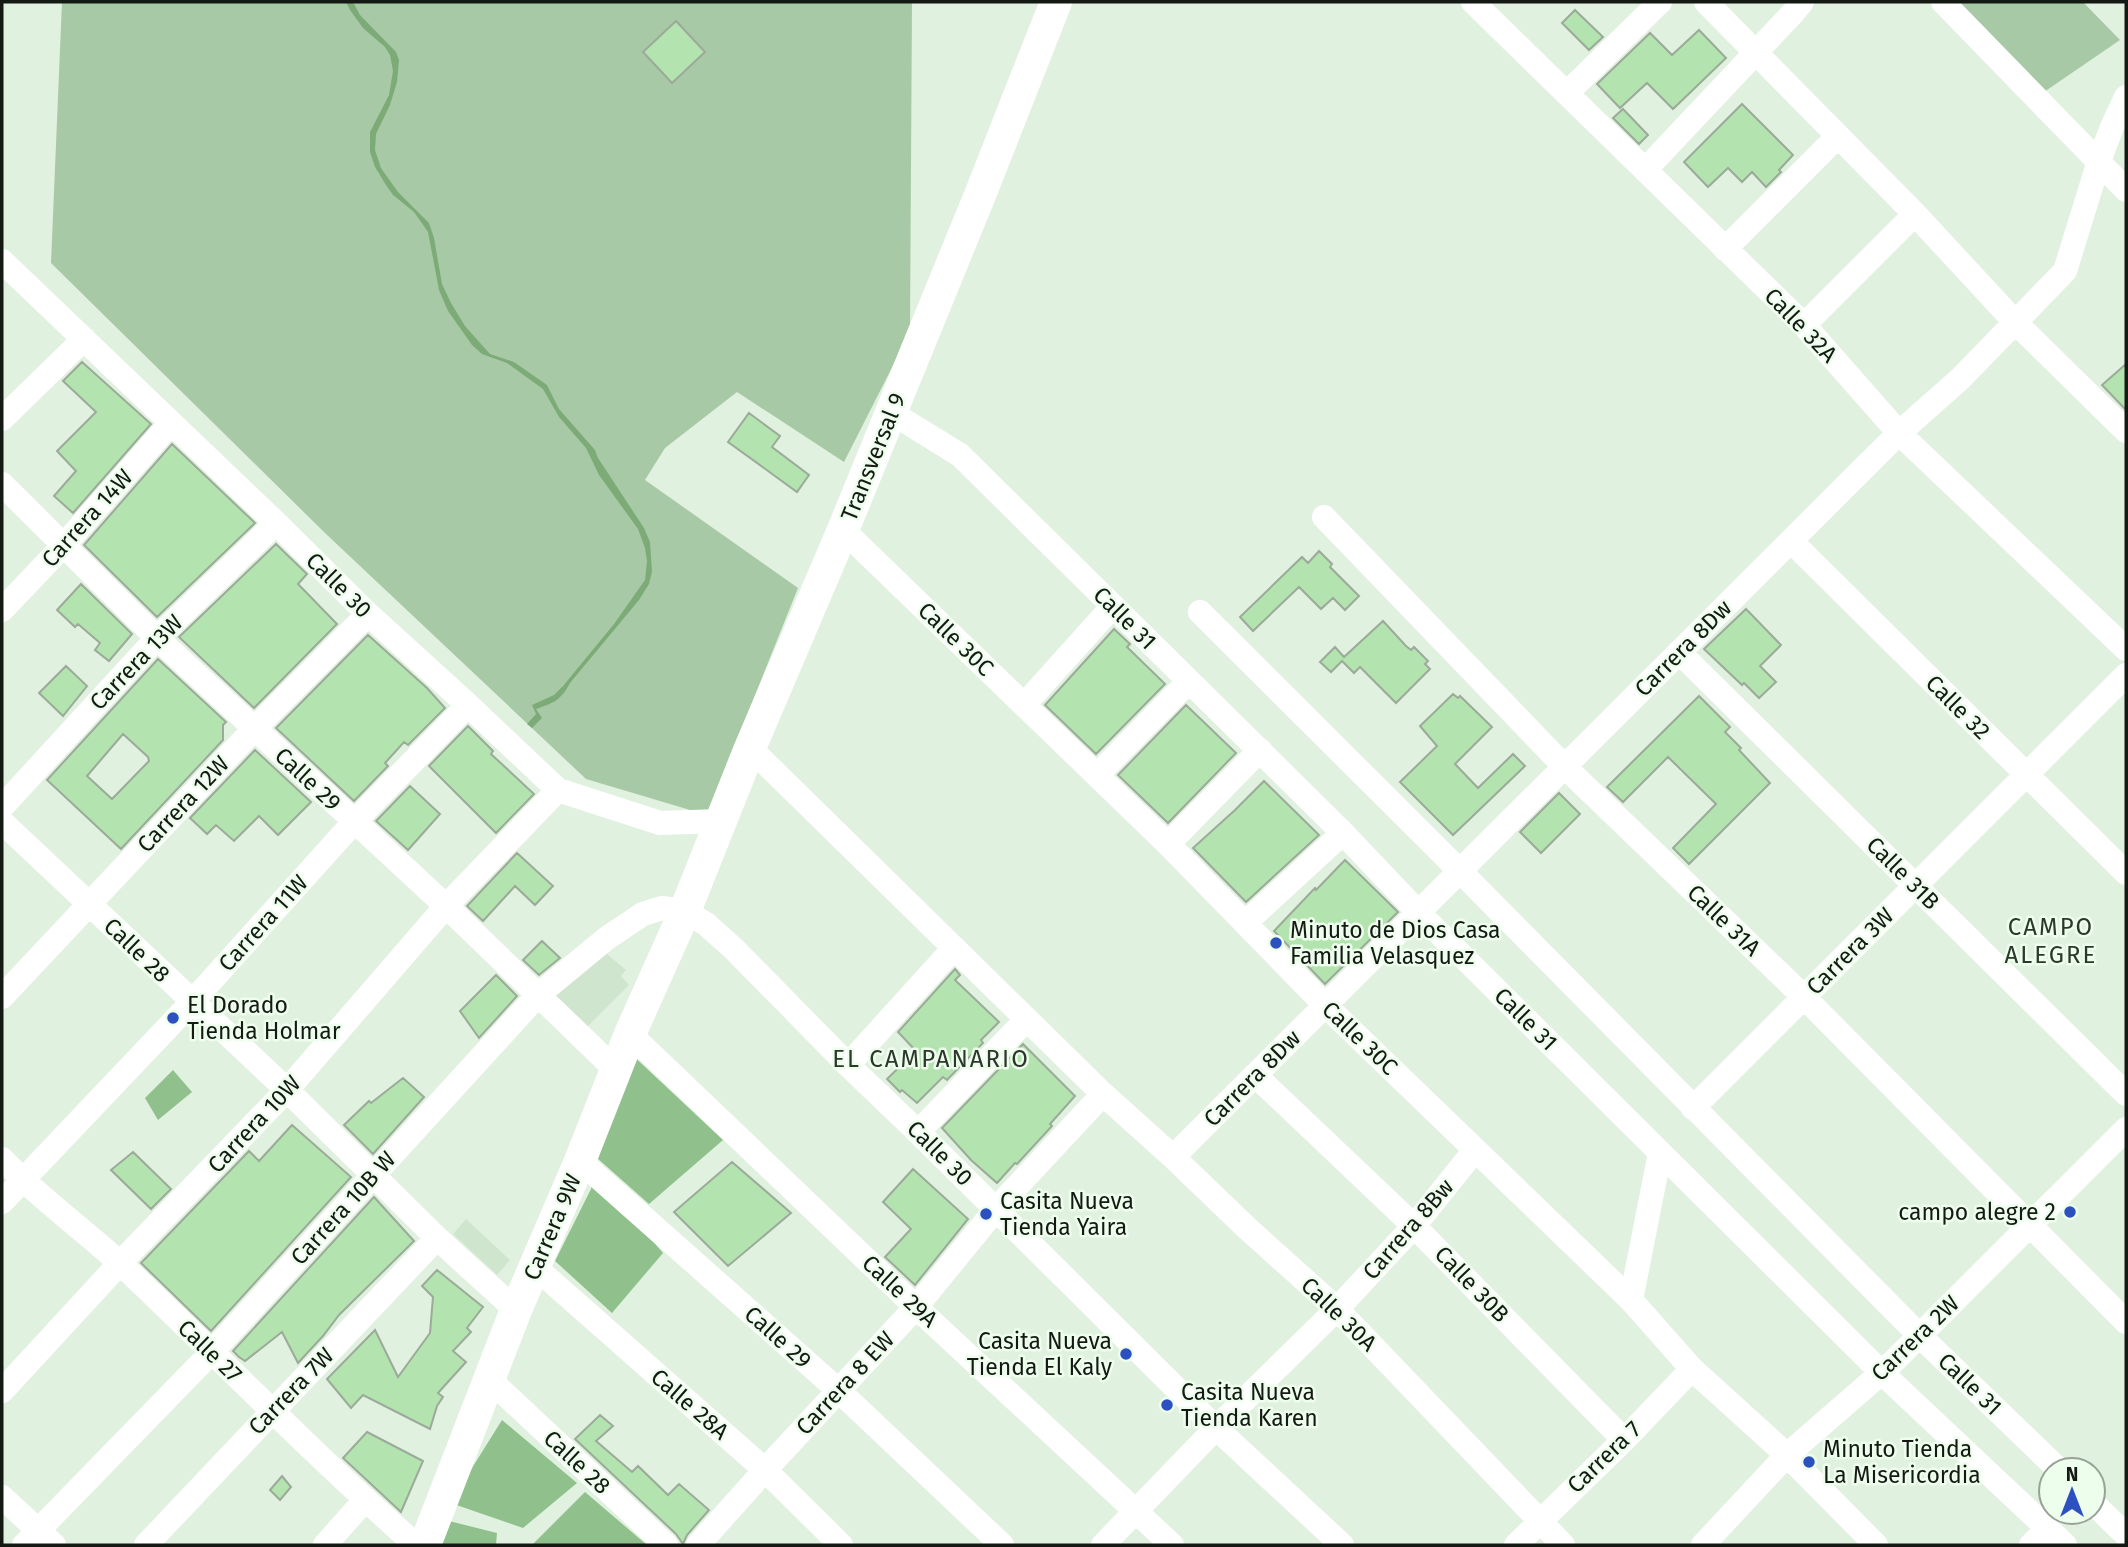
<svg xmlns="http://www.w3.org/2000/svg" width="2128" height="1547" font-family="'Fira Sans',sans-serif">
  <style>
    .built { fill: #d0e5ce }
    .green { fill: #a8c9a5 }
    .forest { fill: #90c08c }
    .water { fill: #7cab78 }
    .building { fill: #b3e3ae; stroke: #9baa99; stroke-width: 2; fill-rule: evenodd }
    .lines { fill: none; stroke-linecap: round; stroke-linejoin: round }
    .minor { stroke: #fff; stroke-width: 24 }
    .major { stroke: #fff; stroke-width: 32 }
    .poi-dot { fill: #2c50c0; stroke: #eefeed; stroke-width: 2.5 }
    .labels { text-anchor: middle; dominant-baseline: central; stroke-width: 5; stroke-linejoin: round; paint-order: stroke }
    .street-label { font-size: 23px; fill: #141913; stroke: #eefeed }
    .poi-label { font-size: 23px; fill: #141913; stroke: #eefeed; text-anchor: start }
    .neighbourhood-label { font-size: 24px; letter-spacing: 2px; fill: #2c382b; stroke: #eefeed }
  </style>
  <rect width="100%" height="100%" fill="#e1f1df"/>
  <!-- built -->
  <path class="built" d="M 601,949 L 626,970 L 621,976 L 629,985 L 586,1028 L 553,996 Z
    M 466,1219 L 510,1260 L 497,1275 L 453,1234 Z"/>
  <!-- green -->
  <path class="green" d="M 62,2 L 912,2 L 910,332 L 844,462 L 737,392 L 665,448 L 645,480 L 798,588 L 707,815 L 586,779 L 325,533 L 51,263 Z
    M 1955,2 L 2083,2 L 2120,40 L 2044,92 Z"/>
  <!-- forest -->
  <path class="forest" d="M 628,1051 L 723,1140 L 649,1204 L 597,1158 Z
    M 173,1070 L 192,1092 L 158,1120 L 145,1098 Z
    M 595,1174 L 663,1253 L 612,1313 L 555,1261 L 591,1189 Z
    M 502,1420 L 577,1483 L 523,1528 L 442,1500 L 457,1492 Z
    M 585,1492 L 647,1545 L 532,1545 Z
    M 449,1521 L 497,1533 L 496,1545 L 438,1545 Z"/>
  <!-- water -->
  <path class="water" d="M 346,2 L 353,2 L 360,15 L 396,52 L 399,60 L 397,82 L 390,105 L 376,134 L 375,150 L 381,168 L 398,192 L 429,223 L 434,238 L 442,284 L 451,303 L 465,326 L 490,354 L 514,362 L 547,385 L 559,409 L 595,450 L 598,458 L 644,528 L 650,542 L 652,572 L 649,584 L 639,600 L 570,683 C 561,700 554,703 536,709 L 542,718 L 532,728 L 527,724 L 536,714 L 532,705 L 554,695 L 563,686 L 614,624 L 645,580 L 647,561 L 645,548 L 638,529 L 599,475 L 586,448 L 559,417 L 543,389 L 507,363 L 482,354 L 472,345 L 448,311 L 439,290 L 428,232 L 414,212 L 393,195 L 386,185 L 375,167 L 370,152 L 370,132 L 389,95 L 393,71 L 390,55 L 385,47 L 363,28 L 350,10 Z"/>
  <!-- building -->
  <path class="building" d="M 1575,10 L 1603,37 L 1589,50 L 1562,23 Z
    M 676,21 L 705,52 L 672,83 L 643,52 Z
    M 1699,30 L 1726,58 L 1673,109 L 1647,83 L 1620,108 L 1597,84 L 1650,33 L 1672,55 Z
    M 1742,104 L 1793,155 L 1779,170 L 1781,172 L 1766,187 L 1752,172 L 1742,182 L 1728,168 L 1708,187 L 1684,162 Z
    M 1623,109 L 1648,135 L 1639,144 L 1613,118 Z
    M 82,362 L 151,424 L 73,513 L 54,496 L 76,471 L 57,451 L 96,412 L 63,381 Z
    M 2126,364 L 2126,410 L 2102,385 Z
    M 749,413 L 780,436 L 772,447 L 809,475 L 797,492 L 728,442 Z
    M 172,444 L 255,523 L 157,617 L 84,545 Z
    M 276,544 L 307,574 L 298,584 L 337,624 L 254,708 L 179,637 Z
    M 1319,551 L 1332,564 L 1330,567 L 1359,596 L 1345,610 L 1333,598 L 1321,609 L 1299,587 L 1253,631 L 1240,617 L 1302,557 L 1308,563 Z
    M 81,584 L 132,634 L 109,661 L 95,650 L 100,643 L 78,624 L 75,627 L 57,610 Z
    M 1746,609 L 1781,645 L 1760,666 L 1776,682 L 1759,698 L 1744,683 L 1742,685 L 1704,649 Z
    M 1383,621 L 1406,646 L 1411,650 L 1414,647 L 1428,661 L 1425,664 L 1430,669 L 1396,703 L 1360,667 L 1354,673 L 1342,661 L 1331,672 L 1320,662 L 1335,647 L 1344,657 Z
    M 1114,629 L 1130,644 L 1127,647 L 1165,684 L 1096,754 L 1045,705 Z
    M 368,635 L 427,688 L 445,708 L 408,745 L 404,742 L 385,763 L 388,766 L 354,801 L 276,728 Z
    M 158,659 L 226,722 L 223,725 L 223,740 L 121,849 L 47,780 ZM 123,734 L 148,757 L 149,761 L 112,799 L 87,776 Z
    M 66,666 L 87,686 L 63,716 L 39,693 Z
    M 1453,694 L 1458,698 L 1460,696 L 1492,727 L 1455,764 L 1478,788 L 1513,754 L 1525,766 L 1453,835 L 1400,782 L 1437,746 L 1420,726 Z
    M 1699,696 L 1730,727 L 1725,732 L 1741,748 L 1739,750 L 1770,783 L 1689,864 L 1673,848 L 1716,804 L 1668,757 L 1623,802 L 1607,787 Z
    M 1186,705 L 1236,753 L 1168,823 L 1118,775 Z
    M 468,726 L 493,751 L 491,754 L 534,794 L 496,833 L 429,766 Z
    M 255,750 L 311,802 L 278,835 L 259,816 L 234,841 L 216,825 L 207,834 L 190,818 Z
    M 1264,781 L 1319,835 L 1246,902 L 1193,848 L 1235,810 Z
    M 410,786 L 440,814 L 408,850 L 376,821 Z
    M 1559,793 L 1580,814 L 1541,853 L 1520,832 Z
    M 517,853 L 553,886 L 535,905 L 515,886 L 483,921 L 467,906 Z
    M 1345,860 L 1398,912 L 1325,984 L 1274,931 L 1315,888 L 1316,890 Z
    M 542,941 L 560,958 L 539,975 L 523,960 Z
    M 955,969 L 960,975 L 955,980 L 999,1022 L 981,1040 L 983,1043 L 947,1080 L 943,1077 L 917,1103 L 902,1090 L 900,1092 L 887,1079 L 916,1051 L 898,1032 Z
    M 496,975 L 517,996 L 479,1038 L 460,1011 Z
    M 1023,1044 L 1075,1096 L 1050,1124 L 1052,1126 L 1017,1164 L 1015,1163 L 997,1183 L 971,1160 L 942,1128 Z
    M 403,1078 L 424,1097 L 373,1154 L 344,1125 L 369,1101 L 371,1103 Z
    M 292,1125 L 351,1177 L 211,1331 L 141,1263 L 249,1151 L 259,1161 Z
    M 133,1152 L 171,1189 L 151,1209 L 111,1170 Z
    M 732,1162 L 791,1213 L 728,1266 L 674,1212 Z
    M 913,1169 L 968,1219 L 915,1285 L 885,1257 L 911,1229 L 883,1202 Z
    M 374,1197 L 414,1241 L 339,1315 L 323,1336 L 298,1363 L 282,1332 L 245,1361 L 239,1357 L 233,1351 Z
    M 437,1270 L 483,1307 L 467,1328 L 471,1332 L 453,1351 L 466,1362 L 438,1393 L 443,1397 L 437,1406 L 430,1429 L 363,1395 L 351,1408 L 327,1379 L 375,1330 L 398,1377 L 430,1333 L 433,1297 L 422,1286 Z
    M 600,1415 L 613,1426 L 596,1441 L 632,1472 L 638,1466 L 668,1495 L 679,1484 L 709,1510 L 687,1535 L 683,1544 L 676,1534 L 575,1439 Z
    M 367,1432 L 423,1461 L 401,1512 L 343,1458 Z
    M 282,1476 L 291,1487 L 280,1500 L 270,1490 Z"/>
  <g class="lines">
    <!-- minor -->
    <path class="minor" d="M 1473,2 L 1804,325 L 1899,433 L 2126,649
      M 1706,2 L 1915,214 L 2015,322 L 2126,431
      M 1943,2 L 2126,190
      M 1567,93 L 1660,2
      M 1645,170 L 1792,14 L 1802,2
      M 1725,249 L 1838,136
      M 2,261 L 276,523 L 368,614 L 468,705 L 558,790 L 660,823 L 721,821
      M 1804,325 L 1915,214
      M 892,413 L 960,455 L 1343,833 L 1418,912 L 1881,1372 L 2065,1545
      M 2,419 L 84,339
      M 2,484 L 157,638 L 446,906 L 617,1071
      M 1324,517 L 1564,766 L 1804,997 L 2126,1322
      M 843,530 L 1168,844 L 1325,1005 L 1631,1300 L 1692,1369 L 1787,1455 L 1876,1545
      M 1791,541 L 2126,873
      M 2,610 L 64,545 L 170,424
      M 1200,612 L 1460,871 L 1919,1335 L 2059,1470
      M 1679,652 L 2126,1094
      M 1024,705 L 1113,606
      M 750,748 L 1103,1094 L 1173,1157 L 1248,1229 L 1337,1309 L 1563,1545
      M 1097,775 L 1189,681
      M 2,807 L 157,638 L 276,523
      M 2,822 L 287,1090 L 437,1238 L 516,1310
      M 1168,844 L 1260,750
      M 1246,922 L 1343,833
      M 2,997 L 254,729 L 368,614
      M 630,1034 L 916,1307 L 1172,1545
      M 848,1065 L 954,948
      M 1255,1075 L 1414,1226 L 1624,1440
      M 1693,1108 L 2126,675
      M 918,1132 L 1026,1020
      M 1173,1157 L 1899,433 L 1960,379 L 2065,271 L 2099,161 L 2112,127 L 2126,97
      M 2,1159 C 39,1198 83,1229 122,1265 C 220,1358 315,1456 416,1545
      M 580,1161 L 838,1390 L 1002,1545
      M 2,1202 L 192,1002 L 354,822 L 468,705
      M 535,1267 L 765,1470 L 841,1545
      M 1631,1300 L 1660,1153
      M 489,1379 L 666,1545
      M 2,1391 L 120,1263 L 287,1090 L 446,906 L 558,790
      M 2,1497 L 54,1545
      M 2093,1503 L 2126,1535
      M 24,1545 L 211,1353 L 538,995 L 607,938 L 643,914 L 662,908 L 685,911 L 706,924 L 734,949 L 848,1065 L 918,1132 L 1216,1428 L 1342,1545
      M 146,1545 L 437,1238
      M 325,1545 L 365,1500
      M 698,1545 L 765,1470 L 916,1307 L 996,1209 L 1103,1094
      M 1103,1545 L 1216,1428 L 1337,1309 L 1414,1226 L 1475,1150
      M 1516,1545 L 1624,1440 L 1692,1369
      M 1703,1545 L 1787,1455 L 1887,1368 L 2126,1129
      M 2031,1545 L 2048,1528"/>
    <!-- major -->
    <path class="major" d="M 425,1545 L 516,1310 L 580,1161 L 630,1034 L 685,911 L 750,748 L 843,530 L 980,195 L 1056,2"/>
  </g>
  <!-- markers -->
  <g class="poi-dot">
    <circle cx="1276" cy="943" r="7"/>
    <circle cx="173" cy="1018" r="7"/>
    <circle cx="2070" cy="1212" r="7"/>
    <circle cx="986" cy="1214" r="7"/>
    <circle cx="1126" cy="1354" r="7"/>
    <circle cx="1167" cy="1405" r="7"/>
    <circle cx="1809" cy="1462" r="7"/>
  </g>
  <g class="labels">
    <!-- street labels -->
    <g class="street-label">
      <text transform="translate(1801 325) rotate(46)">Calle 32A</text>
      <text transform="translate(873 457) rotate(-68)">Transversal 9</text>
      <text transform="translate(87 518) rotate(-48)">Carrera 14W</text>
      <text transform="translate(339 585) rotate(45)">Calle 30</text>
      <text transform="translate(1125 618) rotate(45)">Calle 31</text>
      <text transform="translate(956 639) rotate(44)">Calle 30C</text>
      <text transform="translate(1683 648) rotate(-45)">Carrera 8Dw</text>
      <text transform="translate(136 662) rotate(-46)">Carrera 13W</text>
      <text transform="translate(1958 707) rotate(45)">Calle 32</text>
      <text transform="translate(308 779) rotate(43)">Calle 29</text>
      <text transform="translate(183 804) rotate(-47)">Carrera 12W</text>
      <text transform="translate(1903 873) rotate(45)">Calle 31B</text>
      <text transform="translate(1724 920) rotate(44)">Calle 31A</text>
      <text transform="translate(263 923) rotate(-48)">Carrera 11W</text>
      <text transform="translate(137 950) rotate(44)">Calle 28</text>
      <text transform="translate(1850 951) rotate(-45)">Carrera 3W</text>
      <text transform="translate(1526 1019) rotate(45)">Calle 31</text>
      <text transform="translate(1360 1038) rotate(44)">Calle 30C</text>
      <text transform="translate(1252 1078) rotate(-45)">Carrera 8Dw</text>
      <text transform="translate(254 1124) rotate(-47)">Carrera 10W</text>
      <text transform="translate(940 1153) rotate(45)">Calle 30</text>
      <text transform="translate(343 1208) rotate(-48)">Carrera 10B W</text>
      <text transform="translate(552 1227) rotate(-67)">Carrera 9W</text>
      <text transform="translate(1408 1229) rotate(-49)">Carrera 8Bw</text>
      <text transform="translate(1472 1284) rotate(46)">Calle 30B</text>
      <text transform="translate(900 1291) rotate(43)">Calle 29A</text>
      <text transform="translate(1339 1314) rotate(44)">Calle 30A</text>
      <text transform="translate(778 1337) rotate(42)">Calle 29</text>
      <text transform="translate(1915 1338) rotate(-44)">Carrera 2W</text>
      <text transform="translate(210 1351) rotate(44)">Calle 27</text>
      <text transform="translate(845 1383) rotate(-47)">Carrera 8 EW</text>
      <text transform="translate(1970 1384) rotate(44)">Calle 31</text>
      <text transform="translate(291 1391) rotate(-46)">Carrera 7W</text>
      <text transform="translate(690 1404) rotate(41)">Calle 28A</text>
      <text transform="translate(1604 1457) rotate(-44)">Carrera 7</text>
      <text transform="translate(577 1462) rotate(43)">Calle 28</text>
    </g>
    <!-- poi labels -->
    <g class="poi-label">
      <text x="1290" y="930">Minuto de Dios Casa<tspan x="1290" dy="26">Familia Velasquez</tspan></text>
      <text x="187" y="1005">El Dorado<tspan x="187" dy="26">Tienda Holmar</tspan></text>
      <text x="1000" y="1201">Casita Nueva<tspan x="1000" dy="26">Tienda Yaira</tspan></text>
      <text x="2056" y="1212" text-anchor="end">campo alegre 2</text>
      <text x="1112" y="1341" text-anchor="end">Casita Nueva<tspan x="1112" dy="26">Tienda El Kaly</tspan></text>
      <text x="1181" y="1392">Casita Nueva<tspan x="1181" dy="26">Tienda Karen</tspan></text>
      <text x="1823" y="1449">Minuto Tienda<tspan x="1823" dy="26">La Misericordia</tspan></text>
    </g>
    <!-- neighbourhood labels -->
    <g class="neighbourhood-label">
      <text x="2051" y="927">CAMPO<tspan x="2051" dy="28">ALEGRE</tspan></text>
      <text x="931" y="1059">EL CAMPANARIO</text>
    </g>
  </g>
  <!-- border -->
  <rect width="2128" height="1547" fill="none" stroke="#141913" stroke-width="7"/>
  <!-- north arrow -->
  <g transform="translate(2072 1491)"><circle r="33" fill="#eefeed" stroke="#97a296" stroke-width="2"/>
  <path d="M0-5L12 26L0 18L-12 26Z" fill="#2c50c0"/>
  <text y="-10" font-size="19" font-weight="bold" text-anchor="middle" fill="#141913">N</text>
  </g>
</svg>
